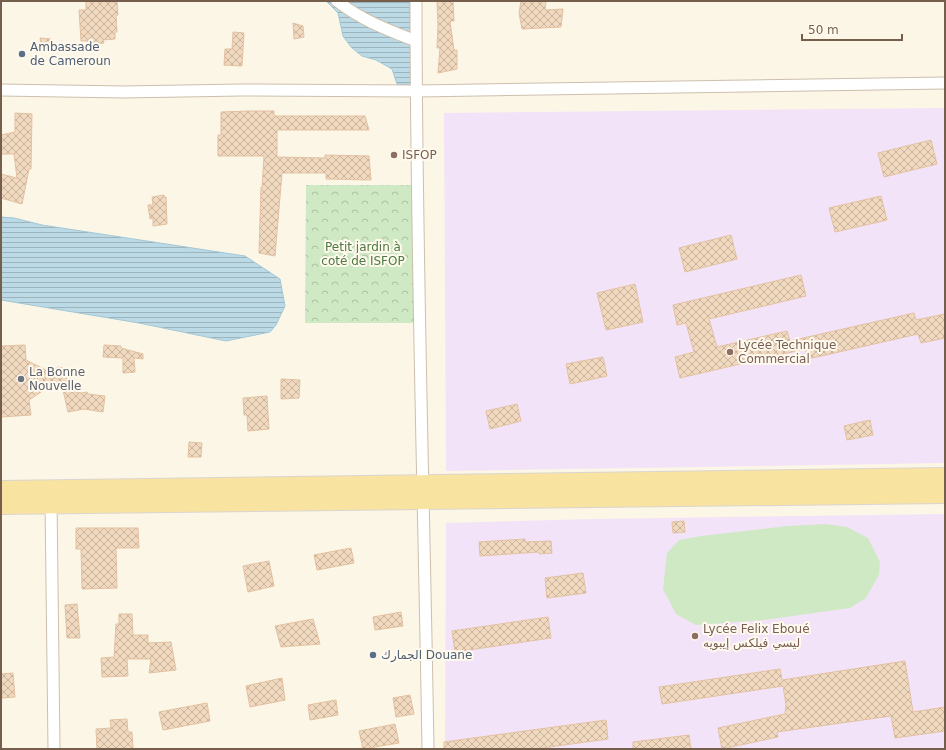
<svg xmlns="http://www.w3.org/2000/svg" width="946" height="750" font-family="'DejaVu Sans','Noto Sans Arabic',sans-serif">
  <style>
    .education { fill: #f3e3f8 }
    .park { fill: url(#park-crowns) }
    .pitch { fill: #cfe9c5 }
    .water { fill: url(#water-rules); stroke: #a2c8d7 }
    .building { fill: url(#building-cross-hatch); stroke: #e3c1a0 }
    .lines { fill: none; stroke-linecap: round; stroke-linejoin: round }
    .minor-casing { stroke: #cdbfad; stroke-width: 13 }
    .primary-casing { stroke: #dbd5d0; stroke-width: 20 }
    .minor { stroke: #fff; stroke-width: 11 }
    .primary { stroke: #f8e3a1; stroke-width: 18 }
    .service-dot { fill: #5c6f8a; stroke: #fffaed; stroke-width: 1.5 }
    .education-dot { fill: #8d6e63; stroke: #fffaed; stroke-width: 1.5 }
    .worship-dot { fill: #6b7280; stroke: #fffaed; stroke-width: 1.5 }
    .labels { text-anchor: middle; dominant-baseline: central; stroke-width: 4; stroke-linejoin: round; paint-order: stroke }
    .service-label { font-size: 12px; fill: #4e5e75; stroke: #fffaed; text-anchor: start }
    .education-label { font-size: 12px; fill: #785e54; stroke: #fffaed; text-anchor: start }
    .park-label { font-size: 12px; fill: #4d7a43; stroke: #fffaed }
    .worship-label { font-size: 12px; fill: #5b616d; stroke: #fffaed; text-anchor: start }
  </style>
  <defs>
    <pattern id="park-crowns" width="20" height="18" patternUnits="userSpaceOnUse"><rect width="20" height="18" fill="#cfe9c5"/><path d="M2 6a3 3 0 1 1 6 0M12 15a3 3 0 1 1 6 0" fill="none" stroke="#adc0a2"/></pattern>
    <pattern id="water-rules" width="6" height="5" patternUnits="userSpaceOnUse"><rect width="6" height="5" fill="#bbdae5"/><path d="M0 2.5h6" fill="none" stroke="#9db4bc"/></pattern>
    <pattern id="building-cross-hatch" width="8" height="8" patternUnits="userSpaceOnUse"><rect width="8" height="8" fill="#f1d9bf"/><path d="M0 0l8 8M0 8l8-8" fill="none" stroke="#c8b39d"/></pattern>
  </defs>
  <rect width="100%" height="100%" fill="#fcf6e7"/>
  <!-- education -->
  <path class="education" d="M 945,108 L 945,463 L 446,471 L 444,113 Z
    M 945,514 L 945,749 L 445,749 L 446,523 L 592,519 Z"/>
  <!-- park -->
  <path class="park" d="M 306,185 L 422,185 L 421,323 L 305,323 Z"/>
  <!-- pitch -->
  <path class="pitch" d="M 826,524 L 847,527 L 868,538 L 880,562 L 879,575 L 866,598 L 850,608 L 764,620 L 696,625 L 676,614 L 663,589 L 667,553 L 679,540 L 701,536 L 787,526 Z"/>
  <!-- water -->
  <path class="water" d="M 328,1 L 410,1 L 411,85 L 397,84 L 392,69 L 376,60 L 362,56 L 351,47 L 343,36 L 338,13 L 327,2 Z
    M 1,217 L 14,218 L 42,225 L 245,256 L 280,279 L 285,306 L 276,325 L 270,332 L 226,341 L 139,323 L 1,300 Z"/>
  <!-- building -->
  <path class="building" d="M 86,1 L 106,1 L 106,2 L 117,2 L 118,15 L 116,15 L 117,32 L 115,32 L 115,39 L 103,40 L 104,43 L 92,44 L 91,41 L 81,41 L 79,10 L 86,10 Z
    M 437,1 L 453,1 L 454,21 L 450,21 L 454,50 L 457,50 L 457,69 L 438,73 L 440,48 L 437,48 L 438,25 Z
    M 521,1 L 546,1 L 545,10 L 563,9 L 561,27 L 522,29 L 519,13 Z
    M 293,23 L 303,26 L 304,37 L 294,39 Z
    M 233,32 L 244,33 L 242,66 L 224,65 L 225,49 L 232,49 Z
    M 40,38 L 51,39 L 52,48 L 42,50 Z
    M 249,111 L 274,111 L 274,116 L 365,116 L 369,130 L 277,130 L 277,157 L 325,158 L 325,155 L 369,156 L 371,180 L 326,179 L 326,173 L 282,173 L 275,256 L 259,253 L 261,187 L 262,188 L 264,156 L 218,156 L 218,135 L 221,135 L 221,112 Z
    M 15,113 L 32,114 L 31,169 L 29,169 L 22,204 L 1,198 L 1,174 L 17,178 L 14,154 L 1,154 L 1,135 L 15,132 Z
    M 931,140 L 937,164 L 884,177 L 878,153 Z
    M 164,195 L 164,197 L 166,197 L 167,224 L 153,226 L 153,218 L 150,219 L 148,205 L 153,205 L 152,197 Z
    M 881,196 L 887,220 L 835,232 L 829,208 Z
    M 731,235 L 737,259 L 685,272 L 679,248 Z
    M 801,275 L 806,296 L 709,319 L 717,347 L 787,331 L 790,341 L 914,313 L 916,320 L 945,314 L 945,338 L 921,343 L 918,334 L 808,359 L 805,349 L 680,378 L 675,357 L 694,352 L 686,323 L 677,325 L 673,305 Z
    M 635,284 L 643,322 L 606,330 L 597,293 Z
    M 25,345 L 26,360 L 56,375 L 57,367 L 72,369 L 70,383 L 82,389 L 82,390 L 41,385 L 41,392 L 29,400 L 31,415 L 1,417 L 1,346 Z
    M 104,345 L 121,346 L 121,348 L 143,354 L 143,359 L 134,358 L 135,372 L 123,373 L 123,358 L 103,357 Z
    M 603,357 L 607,376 L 570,384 L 566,364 Z
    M 281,379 L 300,380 L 299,398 L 281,399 Z
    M 63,390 L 82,393 L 87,392 L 88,394 L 105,396 L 103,412 L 84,409 L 68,412 Z
    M 267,396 L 269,429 L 248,431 L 247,415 L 244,415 L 243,398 Z
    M 517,404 L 521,421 L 490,429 L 486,411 Z
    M 870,420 L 873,435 L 847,440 L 844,426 Z
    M 189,442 L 202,443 L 201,457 L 188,457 Z
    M 684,521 L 685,532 L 673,533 L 672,522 Z
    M 76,528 L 138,528 L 139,548 L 116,548 L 117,588 L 82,589 L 81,549 L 76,549 Z
    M 525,539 L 525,542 L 551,541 L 552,553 L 539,554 L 539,552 L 480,556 L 479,542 Z
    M 351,548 L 354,563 L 317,570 L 314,555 Z
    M 269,561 L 274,586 L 248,592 L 243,566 Z
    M 583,573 L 586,593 L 547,598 L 545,578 Z
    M 77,604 L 80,638 L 67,638 L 65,605 Z
    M 401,612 L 403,626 L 375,630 L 373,617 Z
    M 119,614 L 132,614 L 133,635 L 148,635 L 148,643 L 171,642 L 176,670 L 149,673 L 151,659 L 127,659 L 128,676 L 102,677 L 101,658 L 114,657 L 116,624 L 119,624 Z
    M 548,617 L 551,638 L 455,652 L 452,631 Z
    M 313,619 L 320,644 L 281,647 L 275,626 Z
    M 905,661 L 913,712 L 945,707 L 945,731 L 895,738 L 891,716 L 777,732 L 778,737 L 722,749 L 718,728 L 785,714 L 786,705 L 783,686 L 662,704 L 659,687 L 780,669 L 782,680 Z
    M 13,673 L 15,697 L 2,698 L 1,674 Z
    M 282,678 L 285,700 L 250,707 L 246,686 Z
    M 410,695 L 414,714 L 396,717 L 393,698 Z
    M 336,700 L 338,715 L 310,720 L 308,705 Z
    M 207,703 L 210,721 L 163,730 L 159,712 Z
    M 127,719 L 128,732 L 132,732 L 133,749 L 97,749 L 96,729 L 111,728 L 110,720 Z
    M 606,720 L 608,739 L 535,749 L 444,749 L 444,742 Z
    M 395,724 L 399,743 L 363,749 L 359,731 Z
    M 689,735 L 691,749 L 633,749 L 633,742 Z"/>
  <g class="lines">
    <defs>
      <path id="minor" d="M 337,1 C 361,20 388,30 416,41
        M 416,1 C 416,250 424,500 428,749
        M 1,90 L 124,92 L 241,90 L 417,91 L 945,83
        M 51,499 L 54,749"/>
      <path id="primary" d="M 1,490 L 945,477
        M 1,505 L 945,494"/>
    </defs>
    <!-- minor casing -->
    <use href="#minor" class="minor-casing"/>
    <!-- primary casing -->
    <use href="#primary" class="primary-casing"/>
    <!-- minor -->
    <use href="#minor" class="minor"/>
    <!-- primary -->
    <use href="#primary" class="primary"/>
  </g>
  <!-- markers -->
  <g class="service-dot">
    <circle cx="22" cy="54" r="4"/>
    <circle cx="373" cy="655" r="4"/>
  </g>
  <g class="education-dot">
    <circle cx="394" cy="155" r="4"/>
    <circle cx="730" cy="352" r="4"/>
    <circle cx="695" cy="636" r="4"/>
  </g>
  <circle class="worship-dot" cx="21" cy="379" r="4"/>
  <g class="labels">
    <!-- service labels -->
    <g class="service-label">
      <text x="30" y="47">Ambassade<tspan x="30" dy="14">de Cameroun</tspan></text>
      <text x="381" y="655">الجمارك Douane</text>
    </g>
    <!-- education labels -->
    <g class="education-label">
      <text x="402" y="155">ISFOP</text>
      <text x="738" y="345">Lycée Technique<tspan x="738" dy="14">Commercial</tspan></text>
      <text x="703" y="629">Lycée Felix Eboué<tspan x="703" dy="14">ليسي فيلكس إيبويه</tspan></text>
    </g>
    <!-- park labels -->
    <g class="park-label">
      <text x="363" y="247">Petit jardin à<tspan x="363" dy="14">coté de ISFOP</tspan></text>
    </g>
    <!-- worship labels -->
    <g class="worship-label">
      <text x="29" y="372">La Bonne<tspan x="29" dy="14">Nouvelle</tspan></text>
    </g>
  </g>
  <!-- border -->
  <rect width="946" height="750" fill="none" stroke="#755f4c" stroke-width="4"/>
  <!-- scale -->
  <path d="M802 34v6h100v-6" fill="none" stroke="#755f4c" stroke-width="2"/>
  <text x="808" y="34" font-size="12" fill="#755f4c" stroke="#fffaed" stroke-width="3" paint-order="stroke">50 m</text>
</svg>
